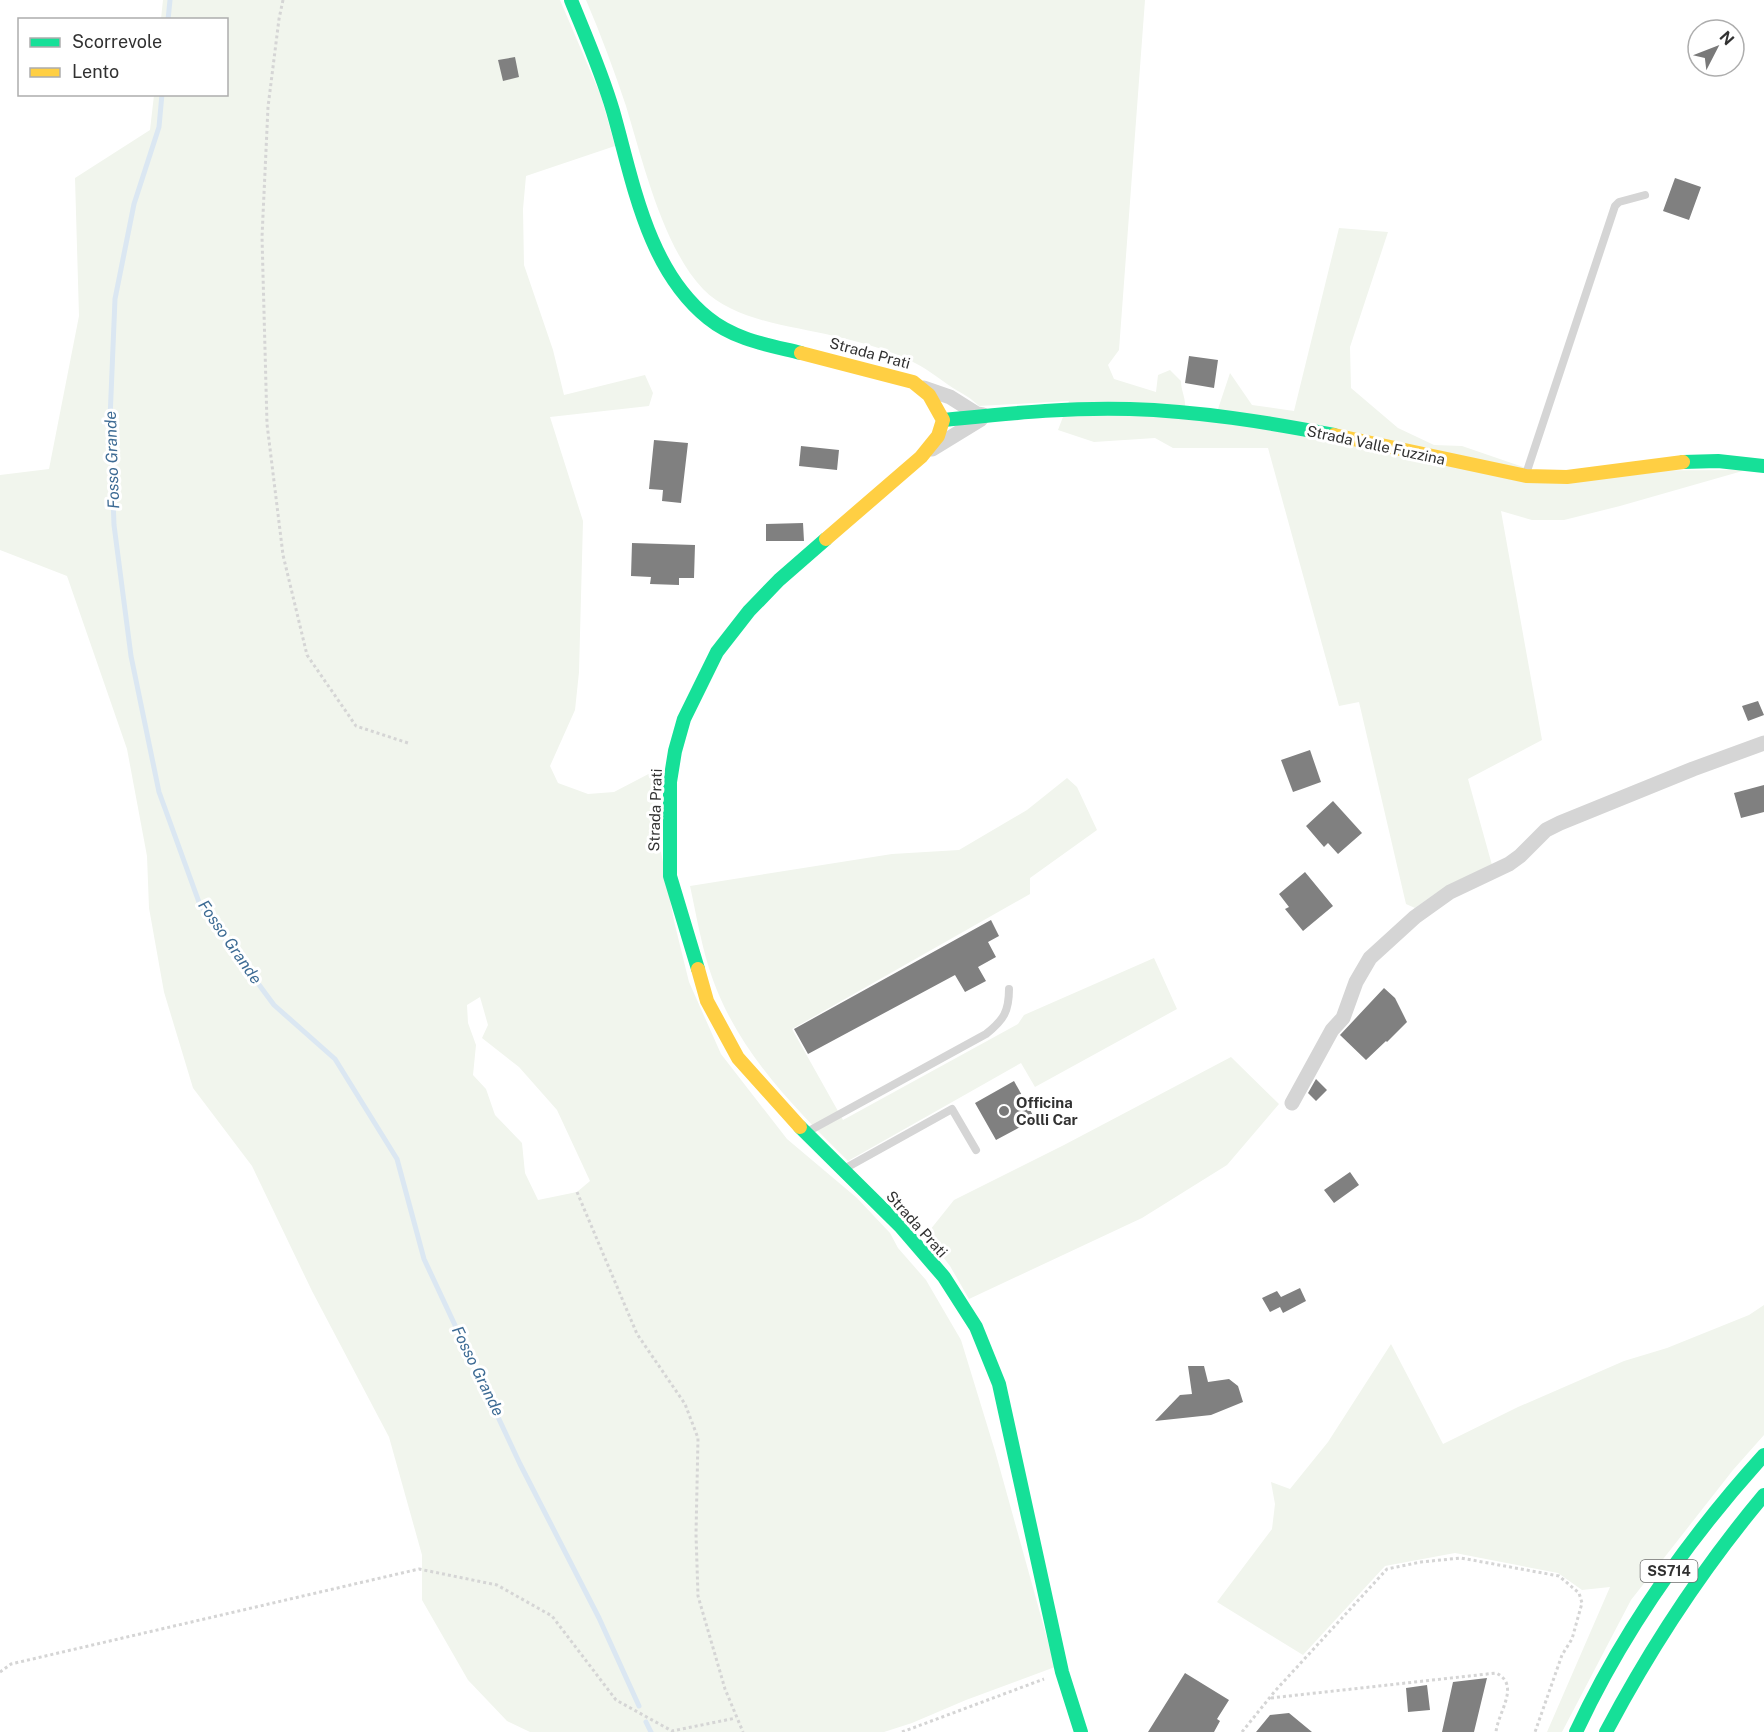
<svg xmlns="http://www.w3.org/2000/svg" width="1764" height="1732" font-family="'Public Sans',sans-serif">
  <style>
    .green { fill: #f1f5ed; fill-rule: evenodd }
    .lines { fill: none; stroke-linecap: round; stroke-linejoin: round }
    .stream { stroke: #dbe7f2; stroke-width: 5 }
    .building { fill: #808080 }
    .path { stroke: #d5d5d5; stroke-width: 3; stroke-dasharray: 3 3; stroke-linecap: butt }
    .lane { stroke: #d5d5d5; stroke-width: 8 }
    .street { stroke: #d5d5d5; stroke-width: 15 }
    .fast { stroke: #16e098; stroke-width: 14 }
    .slow { stroke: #ffcf43; stroke-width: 14 }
    .poi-dot { fill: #797979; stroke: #fff; stroke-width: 2 }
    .labels { text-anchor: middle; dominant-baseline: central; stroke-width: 6; stroke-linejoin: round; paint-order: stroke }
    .shield { fill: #fff; stroke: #6f6f6f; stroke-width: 1.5 }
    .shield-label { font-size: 14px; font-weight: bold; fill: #313131 }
    .street-label { font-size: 15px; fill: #313131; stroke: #fff }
    .poi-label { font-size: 15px; font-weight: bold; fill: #313131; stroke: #fff; text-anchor: start }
    .water-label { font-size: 16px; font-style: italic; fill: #3d6b94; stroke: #fff }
  </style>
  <rect width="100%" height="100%" fill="#fff"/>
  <!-- green -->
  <path class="green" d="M 163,0 L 560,0 L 601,96 L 615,146 L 526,176 L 523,209 L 524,265 L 553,350 L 564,395 L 645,375 L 653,393 L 649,406 L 550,417 L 583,521 L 579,672 L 575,710 L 550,766 L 558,783 L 588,794 L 614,792 L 660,768 L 658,836 L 674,921 L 689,982 L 721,1054 L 787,1139 L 857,1198 L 890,1233 L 898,1248 L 926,1280 L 961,1340 L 995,1451 L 1055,1667 L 966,1700 L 912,1723 L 884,1732 L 530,1732 L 507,1721 L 468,1680 L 422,1600 L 422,1555 L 389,1437 L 312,1291 L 252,1166 L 193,1088 L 164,992 L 149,908 L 147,856 L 127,749 L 67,576 L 0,550 L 0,475 L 49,469 L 79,316 L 75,178 L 150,130 L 154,95 L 226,94 L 226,20 L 161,19 ZM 480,997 L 488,1025 L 482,1038 L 519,1067 L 557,1110 L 590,1181 L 577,1192 L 538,1200 L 525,1173 L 522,1143 L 495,1115 L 486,1089 L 473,1075 L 476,1045 L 468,1023 L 467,1005 Z
    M 586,0 L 1145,0 L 1119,350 L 1108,365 L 1114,379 L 1156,392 L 1158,375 L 1170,370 L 1181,381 C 1181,391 1186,398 1185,408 L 1216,415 L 1230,373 L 1252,405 L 1294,411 L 1339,228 L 1388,232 L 1350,347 L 1351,388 L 1398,428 L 1434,445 L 1462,446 L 1535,471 L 1746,470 L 1620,506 L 1564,520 L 1532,520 L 1501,511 L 1542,740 L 1468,779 L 1492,865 L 1436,893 L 1415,908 L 1406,904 L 1359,702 L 1339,706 L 1268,448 L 1173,448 L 1155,438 L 1094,442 L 1058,430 L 1069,401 L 979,406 C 971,398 963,394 953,388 C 941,380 929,370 915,363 C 891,350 860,342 834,336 C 792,326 734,321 703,289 C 663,247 643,162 626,106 C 614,70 601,35 586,0 Z
    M 1067,778 L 1077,787 L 1097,830 L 1030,878 L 1030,894 L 792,1029 L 843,1120 L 1018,1024 L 1024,1015 L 1154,958 L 1177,1009 L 1035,1087 L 1021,1063 L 848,1161 C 794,1108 739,1052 713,980 C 702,950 697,918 690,886 L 892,854 L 959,850 L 1027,810 Z
    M 1231,1057 L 1279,1104 L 1227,1165 L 1142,1218 L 969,1299 L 950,1266 L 926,1235 L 954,1200 L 1064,1145 Z
    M 1764,1305 L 1764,1435 L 1733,1470 L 1631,1600 L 1562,1732 L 1547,1732 L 1610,1587 L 1582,1590 L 1558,1573 L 1455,1553 L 1385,1566 L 1303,1655 L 1217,1602 L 1272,1529 L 1275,1504 L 1271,1482 L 1290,1489 L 1328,1442 L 1391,1344 L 1443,1444 L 1518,1407 L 1624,1361 L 1667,1348 L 1749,1315 Z"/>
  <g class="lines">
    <!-- stream -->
    <path class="stream" d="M 168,20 L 170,0
      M 162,94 L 159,127 L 134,204 L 115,299 L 110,419 L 114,525 L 131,656 L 159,792 L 200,905 L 274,1005 L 335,1059 L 397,1159 L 424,1259 L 520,1464 L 599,1618 L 639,1706
      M 646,1722 L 651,1732"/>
  </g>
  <!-- building -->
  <path class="building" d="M 515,57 L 519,77 L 503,81 L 498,60 Z
    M 1675,178 L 1701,187 L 1689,220 L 1663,211 Z
    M 1189,356 L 1218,360 L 1214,388 L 1185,383 Z
    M 654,440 L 688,443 L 681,503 L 662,501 L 663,490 L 649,489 Z
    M 801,446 L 839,450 L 837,470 L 799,466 Z
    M 803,523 L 804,541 L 766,541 L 766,524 Z
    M 632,543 L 695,545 L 694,578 L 679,578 L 679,585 L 650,584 L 651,577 L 631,576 Z
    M 1758,701 L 1764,715 L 1748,721 L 1742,706 Z
    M 1310,750 L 1321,782 L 1293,792 L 1281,760 Z
    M 1764,785 L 1764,812 L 1741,818 L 1734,793 Z
    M 1333,801 L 1362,833 L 1338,854 L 1328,843 L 1324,847 L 1306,826 Z
    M 1305,872 L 1333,906 L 1303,931 L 1285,909 L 1289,907 L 1279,894 Z
    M 991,920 L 999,936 L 988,942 L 996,957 L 978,967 L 986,981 L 965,992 L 955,975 L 808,1054 L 794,1029 Z
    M 1384,988 L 1395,998 L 1407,1022 L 1387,1042 L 1386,1041 L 1366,1060 L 1340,1035 Z
    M 1316,1079 L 1327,1090 L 1316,1101 L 1308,1093 Z
    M 1014,1081 L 1035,1119 L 996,1140 L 975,1103 Z
    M 1350,1172 L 1359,1185 L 1334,1203 L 1324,1190 Z
    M 1300,1288 L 1306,1301 L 1283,1313 L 1280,1307 L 1270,1312 L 1262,1298 L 1277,1291 L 1281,1297 Z
    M 1188,1366 L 1204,1366 L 1208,1382 L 1229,1379 L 1238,1386 L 1243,1402 L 1211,1415 L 1155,1421 L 1180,1395 L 1192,1394 Z
    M 1185,1673 L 1229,1700 L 1217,1719 L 1220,1721 L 1214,1732 L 1148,1732 Z
    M 1487,1678 L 1474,1732 L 1442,1732 L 1453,1682 Z
    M 1427,1685 L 1430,1710 L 1408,1712 L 1406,1688 Z
    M 1289,1713 L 1312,1732 L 1256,1732 L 1270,1715 Z"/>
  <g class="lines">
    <!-- path -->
    <path class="path" d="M 283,0 L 279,19 L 268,107 L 262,237 L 267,424 L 283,555 L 307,655 L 356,726 L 408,743
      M 577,1192 L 637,1334 L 685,1404 L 698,1438 L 696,1534 L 698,1596 L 725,1689 L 743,1732
      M 0,1672 L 11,1664 L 419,1569 L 497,1585 L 552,1616 L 616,1700 L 672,1731 L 736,1718
      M 1271,1698 L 1496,1673 C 1521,1685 1498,1712 1496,1732
      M 902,1732 L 1044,1679
      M 1242,1732 L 1275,1691 L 1387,1569 L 1421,1562 L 1461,1558 L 1559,1576 L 1579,1593 L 1582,1603 L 1572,1639 L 1562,1655 L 1535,1732"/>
    <!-- lane -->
    <path class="lane" d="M 1526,474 L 1615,206 L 1619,202 L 1645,195
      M 807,1132 L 986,1034 C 1004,1020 1009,1011 1009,989
      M 844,1169 L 952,1109 L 976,1150"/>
    <!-- street -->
    <path class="street" d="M 924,388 L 950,397 L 977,414 L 983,415
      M 932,449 L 981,419
      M 1292,1103 L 1332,1030 L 1343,1018 L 1356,982 L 1370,958 L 1415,917 L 1450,892 L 1509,864 L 1520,856 L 1546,830 L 1560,823 L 1693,769 L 1764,743"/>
    <!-- fast -->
    <path class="fast" d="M 571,0 C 586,37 602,73 613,111 C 633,181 647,269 708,318 C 735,340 769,345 801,353
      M 943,420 C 1005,414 1067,407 1130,409 C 1198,411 1266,422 1334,435
      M 1683,462 L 1718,461 L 1764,466
      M 698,969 L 670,876 L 670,782 L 675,751 L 684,719 L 717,652 L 749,611 L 779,580 L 826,539
      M 800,1127 L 900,1226 L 944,1277 L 976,1327 L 999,1384 L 1062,1672 L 1081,1732
      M 1576,1732 C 1624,1629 1688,1539 1764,1455
      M 1606,1732 C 1651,1647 1702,1569 1764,1495"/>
    <!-- slow -->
    <path class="slow" d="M 801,353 L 913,382 L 929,395 L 943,420 L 938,436 L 921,457 L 826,539
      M 1334,435 L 1526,476 L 1567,477 L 1683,462
      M 698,969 L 707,1001 L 738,1058 L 800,1127"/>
  </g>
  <!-- markers -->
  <circle class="poi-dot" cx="1004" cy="1111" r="6"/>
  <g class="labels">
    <!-- shield labels -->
    <rect class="shield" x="1640.5" y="1560" width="57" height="22" rx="4.5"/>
    <g class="shield-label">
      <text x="1669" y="1571">SS714</text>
    </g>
    <!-- street labels -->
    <g class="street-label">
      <text transform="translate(870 353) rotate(15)">Strada Prati</text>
      <text transform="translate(1376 445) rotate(12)">Strada Valle Fuzzina</text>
      <text transform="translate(655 810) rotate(-88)">Strada Prati</text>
      <text transform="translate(917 1224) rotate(48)">Strada Prati</text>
    </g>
    <!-- poi labels -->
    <g class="poi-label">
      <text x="1016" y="1102">Officina<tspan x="1016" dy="17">Colli Car</tspan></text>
    </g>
    <!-- water labels -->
    <g class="water-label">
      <text transform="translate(112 460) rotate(-92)">Fosso Grande</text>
      <text transform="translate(230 942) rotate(55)">Fosso Grande</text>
      <text transform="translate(478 1371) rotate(64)">Fosso Grande</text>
    </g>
  </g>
  <!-- legend -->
  <rect x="18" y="18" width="210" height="78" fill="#ffffff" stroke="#adadad" stroke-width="1.5"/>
  <rect x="30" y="38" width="30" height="9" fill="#16e098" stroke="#adadad" stroke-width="1.5"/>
  <text x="72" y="48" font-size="18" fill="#313131">Scorrevole</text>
  <rect x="30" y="68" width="30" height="9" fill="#ffcf43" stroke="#adadad" stroke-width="1.5"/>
  <text x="72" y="78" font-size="18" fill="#313131">Lento</text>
  <!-- north arrow -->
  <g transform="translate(1716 48) rotate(48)"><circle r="28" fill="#ffffff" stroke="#adadad" stroke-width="1.5"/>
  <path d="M0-4.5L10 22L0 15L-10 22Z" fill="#797979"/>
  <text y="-9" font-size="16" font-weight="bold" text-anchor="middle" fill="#313131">N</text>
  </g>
</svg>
